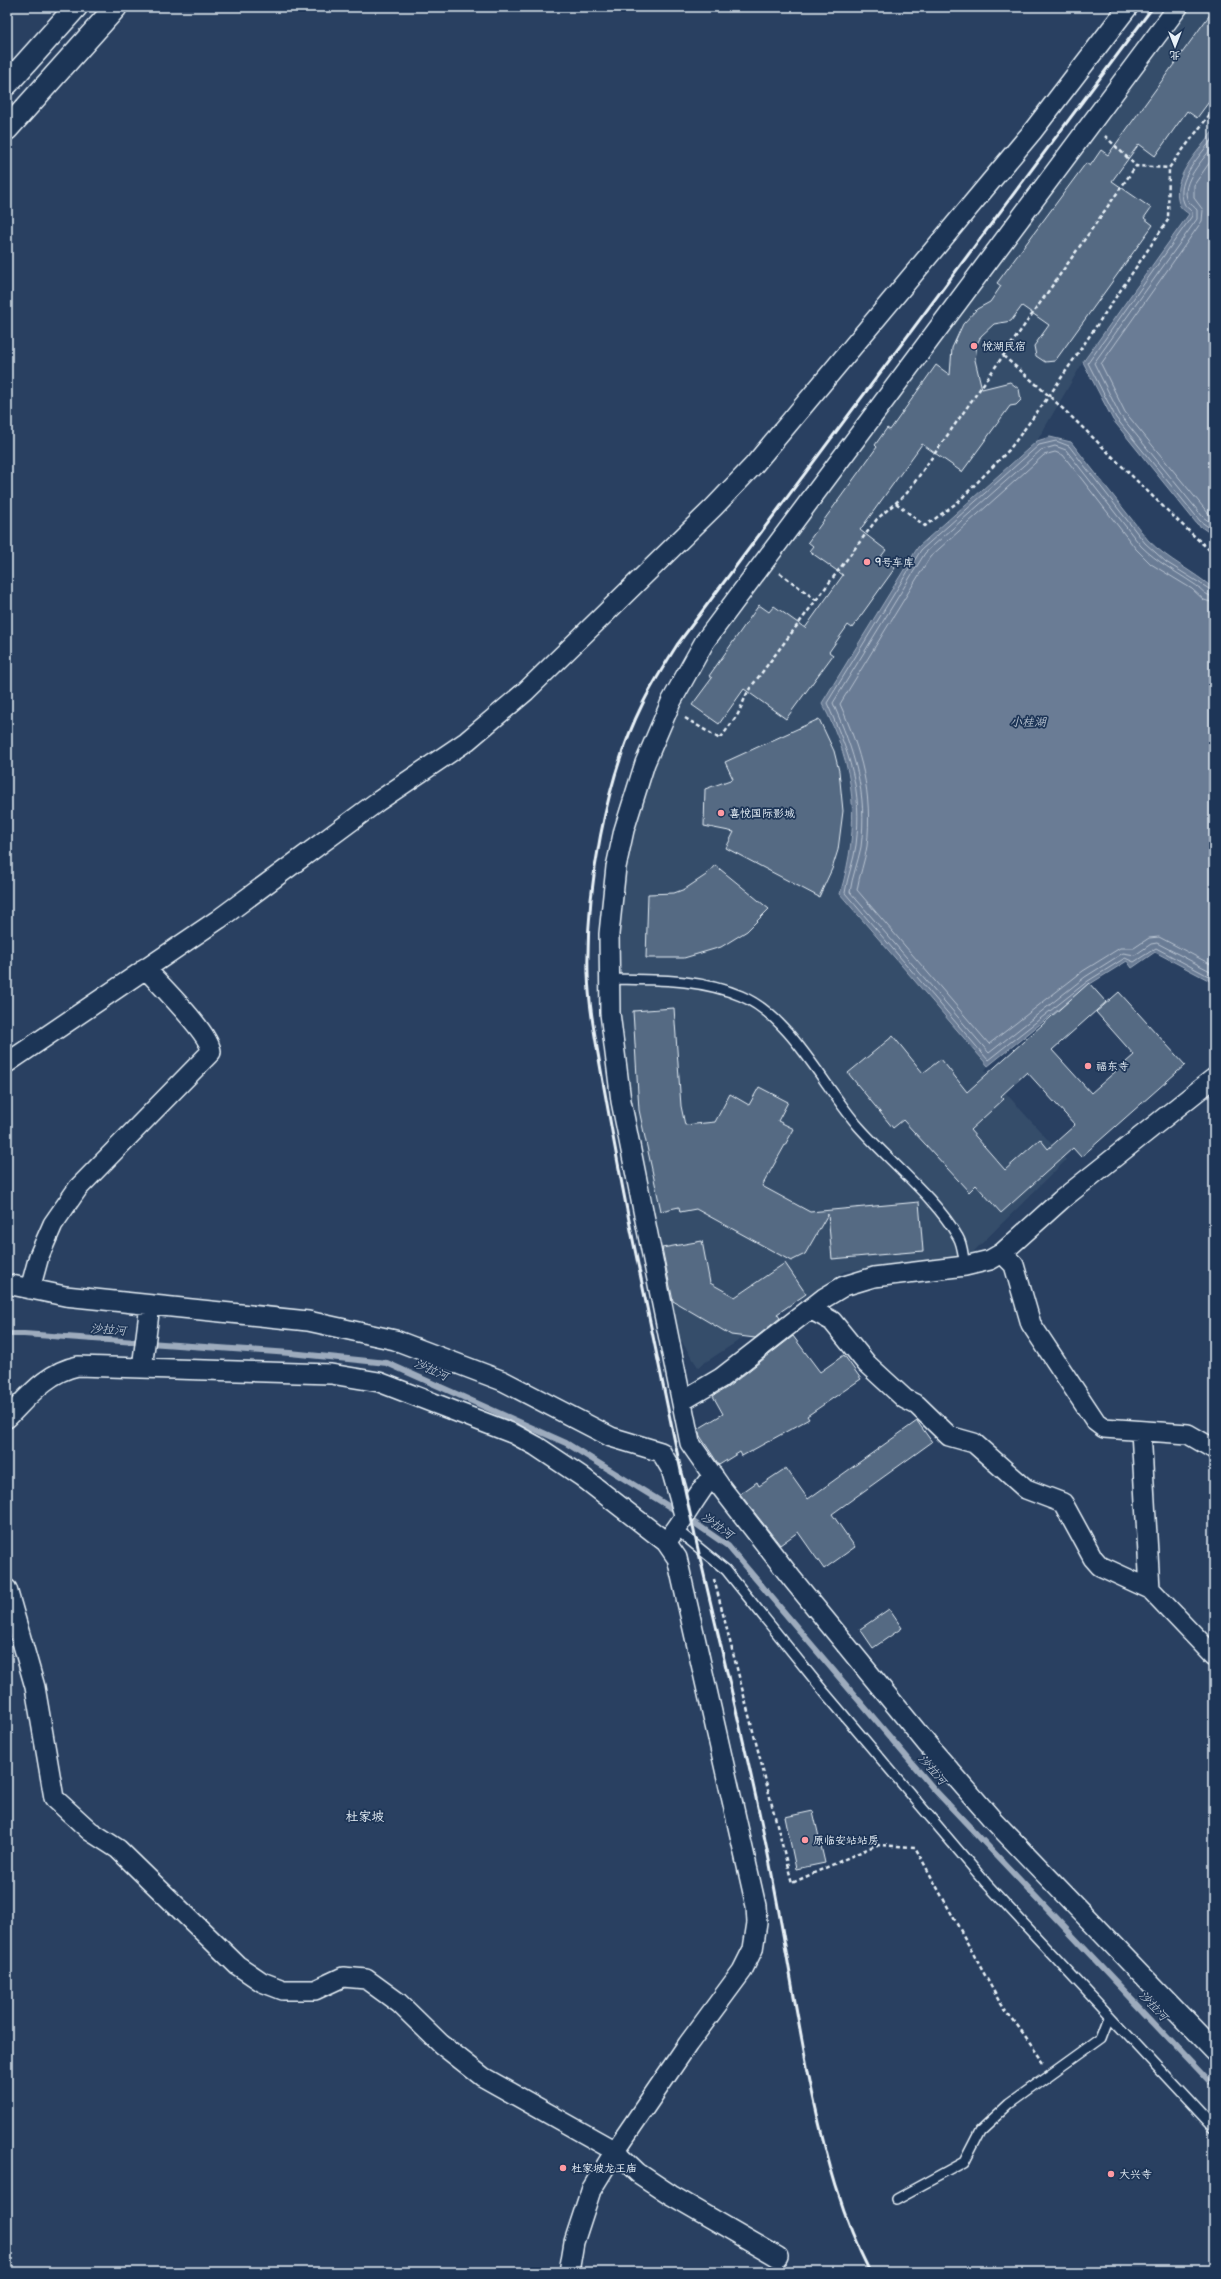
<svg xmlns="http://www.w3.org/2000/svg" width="1221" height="2279" font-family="'Balsamiq Sans','LXGW WenKai TC',sans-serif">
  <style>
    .built { fill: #364d6b }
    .water { fill: #6b7c95; stroke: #9dabbd }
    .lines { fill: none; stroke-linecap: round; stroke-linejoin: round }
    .shore { stroke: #b6c2d0; stroke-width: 1 }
    .stream { stroke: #9dabbd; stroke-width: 6 }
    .building { fill: #556a83; stroke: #e8f1f8; fill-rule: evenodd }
    .lane-casing { stroke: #e8f1f8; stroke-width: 12 }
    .street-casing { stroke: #e8f1f8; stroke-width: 22 }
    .secondary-casing { stroke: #e8f1f8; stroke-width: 25 }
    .path { stroke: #e8f1f8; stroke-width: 2.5; stroke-dasharray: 4 3; stroke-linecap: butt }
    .lane { stroke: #1d3557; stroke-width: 9 }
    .street { stroke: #1d3557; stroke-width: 19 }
    .secondary { stroke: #1d3557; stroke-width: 22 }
    .rail { stroke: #e8f1f8; stroke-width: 3 }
    .poi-dot { fill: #ff9aa2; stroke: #1d3557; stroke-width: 1.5 }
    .labels { text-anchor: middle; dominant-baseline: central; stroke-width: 3.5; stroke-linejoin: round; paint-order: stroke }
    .poi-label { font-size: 11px; fill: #e8f1f8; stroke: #1d3557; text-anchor: start }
    .water-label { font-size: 12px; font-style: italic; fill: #b6c2d0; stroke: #1d3557 }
    .quarter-label { font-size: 13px; fill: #e8f1f8; stroke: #1d3557 }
  </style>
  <rect width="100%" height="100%" fill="#294061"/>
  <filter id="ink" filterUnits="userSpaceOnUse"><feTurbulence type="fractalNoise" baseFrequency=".025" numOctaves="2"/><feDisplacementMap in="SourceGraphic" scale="8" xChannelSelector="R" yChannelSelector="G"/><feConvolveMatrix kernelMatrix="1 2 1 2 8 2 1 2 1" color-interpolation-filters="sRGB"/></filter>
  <g filter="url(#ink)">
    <!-- built -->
    <path class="built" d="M 1185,7 L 1214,7 L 1214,130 L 1179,179 L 1177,195 L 1181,207 L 1189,214 L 1083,362 L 1037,441 L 918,547 L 823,703 L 842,747 L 852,794 L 852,844 L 840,894 L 988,1066 L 985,1070 L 1066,1160 L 969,1256 L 845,1271 L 698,1367 L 680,1339 L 627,1100 L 620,1059 L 614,934 L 621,868 L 651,765 L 692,674 Z"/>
    <!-- water -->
    <path class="water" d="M 1214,130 L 1214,536 L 1197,524 L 1113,420 L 1083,362 L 1189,214 C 1186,212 1182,209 1180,206 C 1168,179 1200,150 1214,130 Z
      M 1050,437 L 1071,442 L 1148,540 C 1168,560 1193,571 1214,589 L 1214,983 L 1155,952 L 1132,968 L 1127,961 L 1090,984 L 988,1066 L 840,894 C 861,824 856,767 822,703 L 918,547 L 1037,441 Z"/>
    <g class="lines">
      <!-- shore -->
      <path class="shore" d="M 1214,137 C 1202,154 1174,180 1184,203 C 1185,207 1190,209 1192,212 L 1192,216 L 1088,363 L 1116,418 L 1200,521 L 1214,531
        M 1214,145 C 1204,159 1179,183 1188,201 C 1190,204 1195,207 1197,210 L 1197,219 L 1094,363 L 1120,415 L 1203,517 L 1214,525
        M 1214,156 L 1194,185 L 1194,198 L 1203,210 L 1202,221 L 1101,364 L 1125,412 L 1208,513 L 1214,518
        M 1214,592 L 1166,562 L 1145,543 L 1069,446 L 1056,441 L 1039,445 L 921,550 L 827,703 C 849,753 863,789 856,845 C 854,861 847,877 845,893 L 988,1060 L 1088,981 L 1125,958 L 1134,962 L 1156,948 L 1214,979
        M 1214,597 C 1205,596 1201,588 1194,584 C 1175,571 1157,562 1141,546 L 1066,450 L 1055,446 L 1041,450 L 925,553 L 833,703 C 854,752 868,792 861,847 C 858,862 852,877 850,892 L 989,1053 L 1085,977 L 1123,953 L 1135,955 L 1151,944 L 1157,943 L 1214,973
        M 1214,603 L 1204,600 L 1192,589 L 1151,564 L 1136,549 L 1063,455 L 1055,452 L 1044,455 L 930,557 L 840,704 C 861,751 873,793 867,846 C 865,861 859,876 857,890 L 989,1044 L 1083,971 L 1120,948 L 1134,948 L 1149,938 L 1159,937 L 1214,966"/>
      <!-- stream -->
      <path class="stream" d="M 7,1334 L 24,1334 L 290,1353 L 387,1363 L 566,1443 L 678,1512
        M 686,1517 L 728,1546 L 933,1788 L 1214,2086"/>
    </g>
    <!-- building -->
    <path class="building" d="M 1214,9 L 1214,95 L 1197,118 L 1187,111 L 1155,156 L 1139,144 L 1112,181 L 1151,208 L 1144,218 L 1153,225 L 1055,361 L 1045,362 L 1036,356 L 1034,346 L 1049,325 L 1022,306 L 1011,321 L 994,324 L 981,336 L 977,344 L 975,360 L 982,389 L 1010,382 L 1019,389 L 1021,400 L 1016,405 L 1010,406 L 962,472 L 922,444 L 860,530 L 886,550 L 880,558 L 895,568 L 852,628 L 848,625 L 829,652 L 833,655 L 786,719 L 744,689 L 719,724 L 692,705 L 712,678 L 709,676 L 759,605 L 769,612 L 774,606 L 805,628 L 843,575 L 809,551 L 813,546 L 808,542 L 877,447 L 875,445 L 887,428 L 890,430 L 936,365 L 950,375 L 952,348 L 963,324 L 977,309 L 990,302 L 1001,286 L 997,283 L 1086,163 L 1090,166 L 1101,150 L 1108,155 Z
      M 819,719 L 834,751 L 839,771 L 843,811 L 838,850 L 832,869 L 819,897 L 726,848 L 734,832 L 704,826 L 705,789 L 733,779 L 725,762 Z
      M 715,865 L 769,909 L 747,931 L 721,947 L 684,958 L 646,958 L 648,894 L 674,893 L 685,889 L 706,875 Z
      M 1089,983 L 1106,1002 L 1052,1050 L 1091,1093 L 1134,1055 L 1096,1012 L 1119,992 L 1185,1065 L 1081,1157 L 1073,1148 L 1001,1213 L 976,1185 L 969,1192 L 903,1120 L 893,1128 L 848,1073 L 893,1036 L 923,1073 L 941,1059 L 967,1092 ZM 1027,1072 L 1075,1125 L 1048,1149 L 1040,1139 L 1005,1170 L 970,1130 L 1004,1099 L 1001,1096 Z
      M 674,1008 L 681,1106 L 685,1125 L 715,1122 L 730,1094 L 749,1105 L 759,1087 L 788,1102 L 778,1121 L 794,1129 L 762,1186 L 810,1212 L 919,1202 L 923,1251 L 832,1259 L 828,1214 L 805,1254 L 791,1261 L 696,1209 L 680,1212 L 679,1207 L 661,1211 L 639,1110 L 633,1011 Z
      M 702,1241 L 710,1283 L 735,1297 L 785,1263 L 806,1294 L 777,1314 L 780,1318 L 755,1338 L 731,1335 L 673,1301 L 662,1248 Z
      M 793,1336 L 820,1372 L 844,1355 L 861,1379 L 807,1416 L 809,1419 L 742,1456 L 740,1452 L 719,1465 L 700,1436 L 698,1429 L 723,1414 L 713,1396 L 728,1387 Z
      M 917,1421 L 932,1442 L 832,1514 L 855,1547 L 824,1569 L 798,1532 L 780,1545 L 740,1494 L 757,1482 L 759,1486 L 786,1468 L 808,1499 Z
      M 889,1609 L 902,1628 L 873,1648 L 860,1629 Z
      M 813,1811 L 825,1863 L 796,1869 L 785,1817 Z"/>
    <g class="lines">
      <defs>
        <path id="lane" d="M 609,979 C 654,980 699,978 741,996 C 791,1017 824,1087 859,1127 C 890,1162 935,1197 958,1237 C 963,1245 963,1257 965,1266
          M 677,1530 L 726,1570 L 825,1693 L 986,1883 L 1214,2128
          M 896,2199 L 964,2162 L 980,2131 L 1009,2104 L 1102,2037 L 1110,2016"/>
        <path id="street" d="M 1178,7 L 705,641 L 671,702 L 645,763 L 624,830 L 616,867 L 609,934 L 610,1013 L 621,1101 L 690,1443 L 720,1486 L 793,1580 L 927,1744 L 993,1820 L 1214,2050
          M 7,1063 L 219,919 L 377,802 L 467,741 L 526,691 L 714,507 L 754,465 L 1032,132 L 1128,7
          M 1002,1253 L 1014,1265 L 1031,1324 L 1096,1422 L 1104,1428 L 1188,1434 L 1214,1449
          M 7,1284 L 65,1296 L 308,1321 L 395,1340 L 503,1381 L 611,1437 L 661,1452 L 671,1469 L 684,1515
          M 30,1289 L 39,1256 L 53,1224 L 78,1188 L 211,1052 C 211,1034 159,984 145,968
          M 810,1309 L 832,1321 L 867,1364 L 905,1399 L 917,1405 L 949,1436 L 974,1443 L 1026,1489 L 1063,1503 L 1093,1558 L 1100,1566 L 1150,1589
          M 142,1368 L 150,1305
          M 682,1401 L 721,1378 L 824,1298 L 844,1286 L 874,1277 L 965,1266 L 990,1260 L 1002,1253 L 1061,1200 L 1214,1078
          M 7,1418 C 28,1397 47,1372 78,1366 L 331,1374 L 379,1382 L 514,1434 L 536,1446 L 581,1476 L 666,1542 L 677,1558 L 756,1906 L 757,1923 L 753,1949 L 742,1971 L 688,2044 L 615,2151 L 591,2190 L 574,2242 L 569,2272
          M 1141,1431 L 1150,1589 L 1214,1656
          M 666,1542 C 684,1521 695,1496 713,1475
          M 7,1589 L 35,1687 L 54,1798 L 90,1831 L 118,1849 L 237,1965 L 262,1982 L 283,1990 L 315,1990 L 343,1977 L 366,1979 L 399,2003 L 441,2044 L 483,2077 L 615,2151 L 638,2173 L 671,2195 L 778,2257"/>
        <path id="secondary" d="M 7,84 L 76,7
          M 7,129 L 116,7"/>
      </defs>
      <!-- lane casing -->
      <use href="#lane" class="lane-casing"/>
      <!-- street casing -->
      <use href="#street" class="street-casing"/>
      <!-- secondary casing -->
      <use href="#secondary" class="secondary-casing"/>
      <!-- path -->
      <path class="path" d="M 1105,136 L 1136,166
        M 1003,356 C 1078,417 1142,490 1214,554
        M 896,503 L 925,526 L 958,502 L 1009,450 L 1049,396 L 1168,220 L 1169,168
        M 780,573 L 816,600
        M 685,718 L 720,739 L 738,714 L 748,691 L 877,519 L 907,493 L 1136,166 L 1169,168 L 1214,109
        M 714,1579 L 792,1883 L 876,1845 L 915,1847 L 999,2001 L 1044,2063"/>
      <!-- lane -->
      <use href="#lane" class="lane"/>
      <!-- street -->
      <use href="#street" class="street"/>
      <!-- secondary -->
      <use href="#secondary" class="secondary"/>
      <!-- rail -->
      <path class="rail" d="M 870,2272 C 842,2217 826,2156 813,2096 C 795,2011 783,1925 765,1840 C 744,1738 718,1637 695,1536 C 675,1445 657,1355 638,1264 C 625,1203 614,1143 603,1082 C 597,1046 589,1010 588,974 C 586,890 605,779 643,703 C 653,683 665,664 677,645 L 1153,7"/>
    </g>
  </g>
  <!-- markers -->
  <g class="poi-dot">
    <circle cx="974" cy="346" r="4"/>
    <circle cx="867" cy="562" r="4"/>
    <circle cx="721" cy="813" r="4"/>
    <circle cx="1088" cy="1066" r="4"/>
    <circle cx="805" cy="1840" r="4"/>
    <circle cx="563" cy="2168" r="4"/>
    <circle cx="1111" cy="2174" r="4"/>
  </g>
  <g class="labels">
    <!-- poi labels -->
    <g class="poi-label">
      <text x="982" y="346">悦湖民宿</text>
      <text x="875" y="562">9号车库</text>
      <text x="729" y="813">喜悦国际影城</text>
      <text x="1096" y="1066">福东寺</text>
      <text x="813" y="1840">原临安站站房</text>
      <text x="571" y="2168">杜家坡龙王庙</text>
      <text x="1119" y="2174">大兴寺</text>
    </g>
    <!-- water labels -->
    <g class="water-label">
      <text x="1028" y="722">小桂湖</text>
      <text transform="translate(108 1330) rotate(4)">沙拉河</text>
      <text transform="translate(431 1370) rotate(24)">沙拉河</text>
      <text transform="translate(717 1526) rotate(36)">沙拉河</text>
      <text transform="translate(932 1770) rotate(49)">沙拉河</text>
      <text transform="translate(1153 2006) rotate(47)">沙拉河</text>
    </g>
    <!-- quarter labels -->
    <g class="quarter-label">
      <text x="365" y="1817">杜家坡</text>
    </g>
  </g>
  <!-- margin -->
  <rect width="1221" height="2279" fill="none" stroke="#1d3557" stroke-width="24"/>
  <rect x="12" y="12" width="1197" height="2255" fill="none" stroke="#e8f1f8" stroke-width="1.5" filter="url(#ink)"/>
  <!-- north arrow -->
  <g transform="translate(1175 46) rotate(180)" stroke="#1d3557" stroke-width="3" paint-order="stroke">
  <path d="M0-3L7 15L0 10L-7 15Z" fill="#e8f1f8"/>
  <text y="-6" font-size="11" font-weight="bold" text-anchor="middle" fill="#e8f1f8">北</text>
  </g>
</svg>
